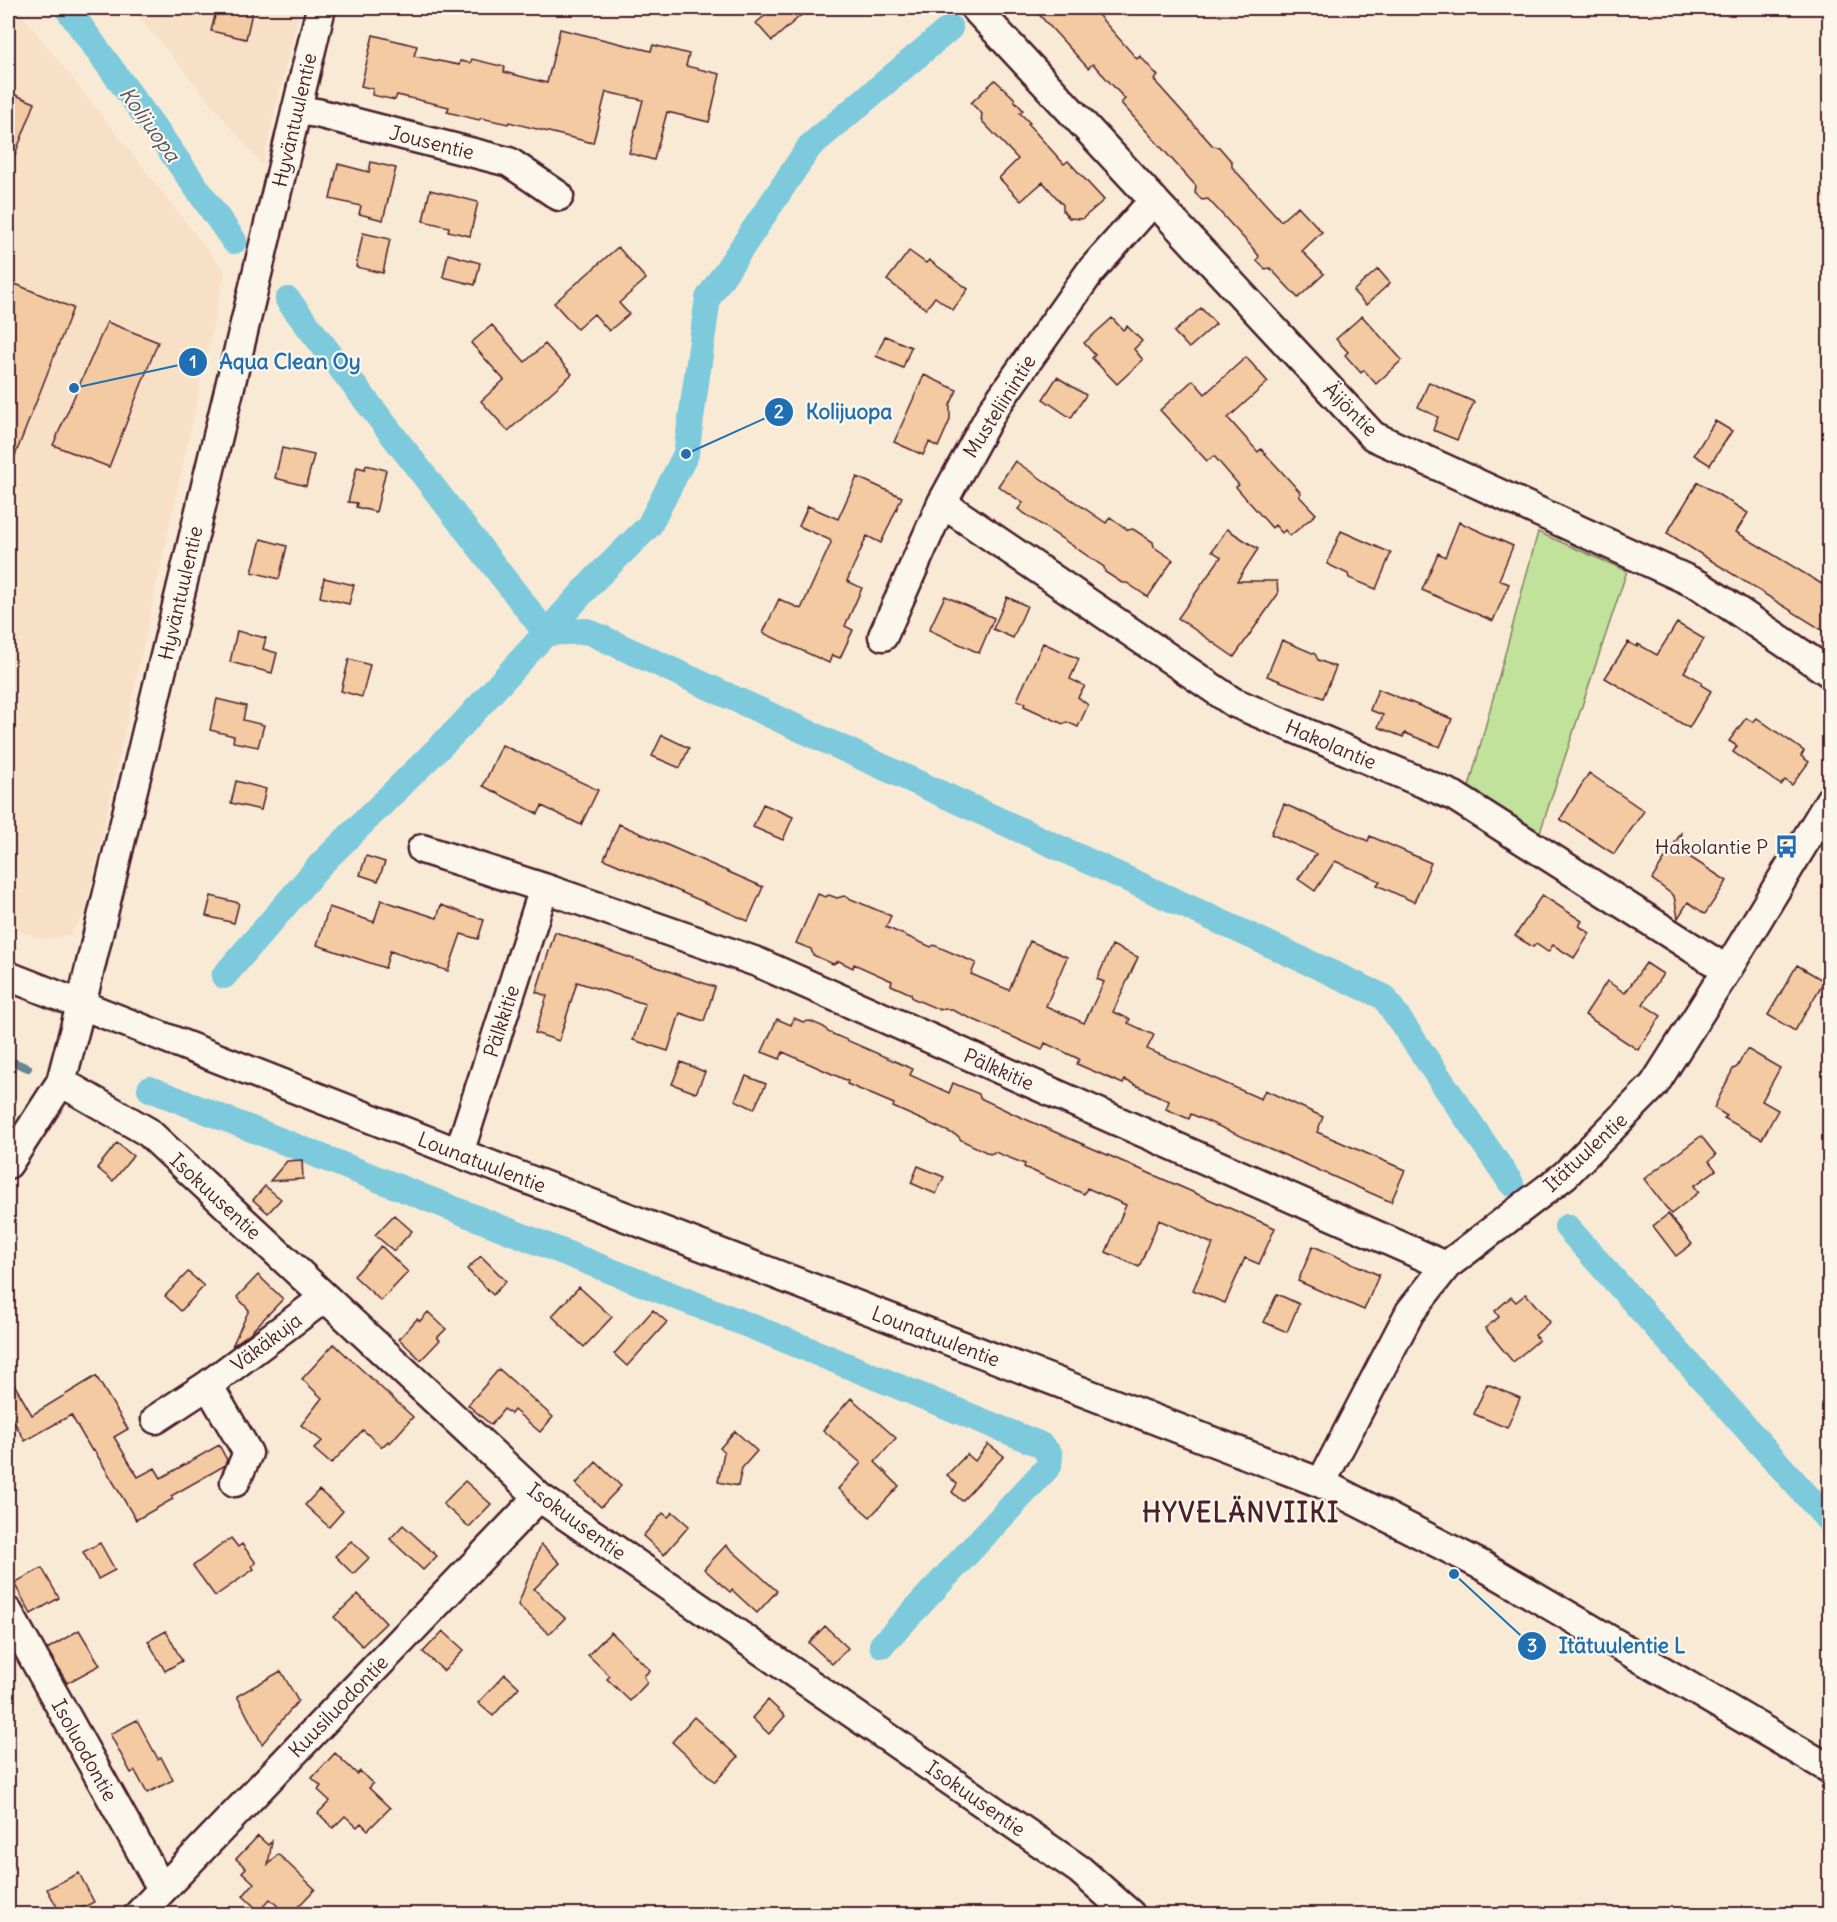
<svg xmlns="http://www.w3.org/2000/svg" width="1837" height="1922" font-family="Delius,sans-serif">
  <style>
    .built { fill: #f7e0c6 }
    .green { fill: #c0e29b; stroke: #858063; stroke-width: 1.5 }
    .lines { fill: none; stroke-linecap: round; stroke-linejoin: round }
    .stream { stroke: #698695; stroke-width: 8 }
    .canal { stroke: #7dcadc; stroke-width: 26 }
    .building { fill: #f3caa2; stroke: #4a1f2b; stroke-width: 1.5 }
    .minor-casing { stroke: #4a1f2b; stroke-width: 33 }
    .minor { stroke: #fbf7ec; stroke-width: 28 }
    .labels { text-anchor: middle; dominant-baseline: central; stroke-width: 4.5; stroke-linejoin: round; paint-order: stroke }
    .street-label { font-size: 20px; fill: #4a1f2b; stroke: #fbf7ec }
    .poi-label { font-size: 20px; fill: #4a1f2b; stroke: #fbf7ec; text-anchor: end }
    .water-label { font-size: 21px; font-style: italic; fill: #595260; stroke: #fbf7ec }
    .district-label { font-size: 26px; font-weight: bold; letter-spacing: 1.5px; fill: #4a1f2b; stroke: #fbf7ec }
    .leader { fill: none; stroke: #1f6fb2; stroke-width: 2 }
    .callout-dot { fill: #1f6fb2; stroke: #fbf7ec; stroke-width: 2 }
    .mark-label { font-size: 18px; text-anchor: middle; font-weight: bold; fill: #fff }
    .callout-label { font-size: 21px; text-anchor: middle; font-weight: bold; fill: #1f6fb2; stroke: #fbf7ec; stroke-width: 4.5; stroke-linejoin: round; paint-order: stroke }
  </style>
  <rect width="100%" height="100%" fill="#f9ead6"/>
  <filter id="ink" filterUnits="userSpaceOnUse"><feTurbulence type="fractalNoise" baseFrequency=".0167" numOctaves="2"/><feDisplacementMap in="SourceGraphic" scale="12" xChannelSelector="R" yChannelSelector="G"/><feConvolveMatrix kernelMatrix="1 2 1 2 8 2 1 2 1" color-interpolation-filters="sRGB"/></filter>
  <g filter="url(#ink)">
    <!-- built -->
    <path class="built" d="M 8,8 L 17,8 L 225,272 L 85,913 L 70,935 L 41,940 L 8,926 Z
      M 132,8 L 300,8 L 262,165 Z"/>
    <!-- green -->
    <path class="green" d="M 1538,532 L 1627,571 L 1540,832 L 1469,787 Z"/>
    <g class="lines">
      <!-- stream -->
      <path class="stream" d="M 8,1060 L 28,1068"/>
      <!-- canal -->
      <path class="canal" d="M 67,8 L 158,133 L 234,241
        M 288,300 L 546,633 L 587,631 L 1384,997 L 1511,1183
        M 224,976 L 320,865 L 461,726 L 595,579 L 649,526 L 686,454 L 708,298 L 810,146 L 950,28
        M 150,1089 L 773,1335 L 1041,1445 L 1050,1455 L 1049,1466 L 882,1645
        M 1567,1227 L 1830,1522"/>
    </g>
    <!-- building -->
    <path class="building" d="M 217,8 L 253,8 L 246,39 L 211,31 Z
      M 774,8 L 809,8 L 772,41 L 756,23 Z
      M 1033,8 L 1092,8 L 1137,59 L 1140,56 L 1158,76 L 1154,80 L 1213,146 L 1219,147 L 1232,162 L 1232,167 L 1281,221 L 1298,206 L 1322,232 L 1302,251 L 1324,274 L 1298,298 L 1270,268 L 1265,269 L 1257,261 L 1259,256 L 1250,245 L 1208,199 L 1202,200 L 1195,193 L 1196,186 L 1121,103 L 1125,99 L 1093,64 L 1088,68 Z
      M 560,29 L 651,51 L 653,45 L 689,54 L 686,66 L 720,74 L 709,122 L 667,112 L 654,160 L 629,153 L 643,100 L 606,92 L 593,143 L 509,122 L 508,124 L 481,118 L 479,120 L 447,112 L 449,107 L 397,95 L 395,100 L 372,95 L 373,89 L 361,86 L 373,35 L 417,46 L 414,56 L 459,65 L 460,61 L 470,63 L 472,59 L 505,67 L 504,72 L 547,83 Z
      M 995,80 L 1014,98 L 1015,101 L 1023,110 L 1020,113 L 1030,123 L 1028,124 L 1064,164 L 1068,161 L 1104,200 L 1082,219 L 1069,218 L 1063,211 L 1063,205 L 1043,182 L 1021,201 L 999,178 L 1018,159 L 981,120 L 982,114 L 971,103 Z
      M 8,92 L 35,103 L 9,170 L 8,170 Z
      M 371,162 L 396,168 L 383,220 L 359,214 L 361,206 L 330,199 L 338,164 L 369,172 Z
      M 430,190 L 478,202 L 470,236 L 448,231 L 449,227 L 423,221 Z
      M 363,233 L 390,239 L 383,273 L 356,267 Z
      M 618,247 L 646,279 L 619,303 L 629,314 L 609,331 L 594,314 L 577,329 L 554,303 Z
      M 909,251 L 926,263 L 929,260 L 968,289 L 953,310 L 935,297 L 926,309 L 887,280 Z
      M 448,254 L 480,263 L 475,285 L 443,277 Z
      M 1378,269 L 1390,283 L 1366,305 L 1353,291 Z
      M 8,281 L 73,308 L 9,471 L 8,471 Z
      M 1201,308 L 1216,324 L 1189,348 L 1174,332 Z
      M 1362,316 L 1402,360 L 1376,384 L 1364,370 L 1361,373 L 1345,355 L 1348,352 L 1336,339 Z
      M 1112,318 L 1123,330 L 1127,326 L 1142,341 L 1134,349 L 1143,360 L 1117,384 L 1092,358 L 1095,355 L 1084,343 Z
      M 107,322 L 158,342 L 109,467 L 53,445 Z
      M 492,325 L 525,362 L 545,344 L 572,374 L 508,431 L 481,401 L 504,380 L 471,343 Z
      M 885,336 L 911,347 L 903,368 L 876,356 Z
      M 1246,357 L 1268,382 L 1228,418 L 1258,452 L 1261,449 L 1301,493 L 1299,496 L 1316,514 L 1290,536 L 1285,530 L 1282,533 L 1275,525 L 1272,528 L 1236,487 L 1239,485 L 1214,456 L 1207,461 L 1160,410 L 1193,380 L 1205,394 Z
      M 924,375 L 957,390 L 950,405 L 950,420 L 938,447 L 929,442 L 923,455 L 894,442 Z
      M 1057,377 L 1086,395 L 1071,418 L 1043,399 Z
      M 1429,382 L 1474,402 L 1457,440 L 1433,430 L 1438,417 L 1418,407 Z
      M 1715,421 L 1732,431 L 1710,465 L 1694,455 Z
      M 282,448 L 314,455 L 306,486 L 275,478 Z
      M 1015,461 L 1106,523 L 1110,517 L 1128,530 L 1133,529 L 1153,542 L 1154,547 L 1173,560 L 1148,597 L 1127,583 L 1122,583 L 1105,572 L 1104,567 L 1018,509 L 1023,503 L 998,486 Z
      M 366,465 L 386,470 L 376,512 L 356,507 L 357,503 L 348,502 L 357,467 L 365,469 Z
      M 857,477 L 902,497 L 881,543 L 867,536 L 847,581 L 862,588 L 845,626 L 853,630 L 840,658 L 832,655 L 829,663 L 763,633 L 779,599 L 801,609 L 831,543 L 830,540 L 799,526 L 808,506 L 838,519 Z
      M 1698,482 L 1748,513 L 1736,532 L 1830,589 L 1830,635 L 1667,533 Z
      M 1459,522 L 1513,546 L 1499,580 L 1509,584 L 1493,621 L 1422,590 L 1438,553 L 1445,557 Z
      M 1227,529 L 1258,549 L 1237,581 L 1277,581 L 1278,594 L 1234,657 L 1178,618 L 1221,557 L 1212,551 Z
      M 1341,531 L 1391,553 L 1376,589 L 1349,578 L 1348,574 L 1327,564 Z
      M 261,539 L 287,546 L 279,579 L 252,572 Z
      M 324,578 L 354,585 L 349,604 L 320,597 Z
      M 945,596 L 994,618 L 979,653 L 929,630 Z
      M 1007,597 L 1027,606 L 1013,638 L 993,629 Z
      M 1677,623 L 1704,639 L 1684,672 L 1702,682 L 1701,685 L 1711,691 L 1689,728 L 1605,678 L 1628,642 L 1637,647 L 1638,644 L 1657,655 Z
      M 237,631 L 266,638 L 263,649 L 277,653 L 272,673 L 230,662 Z
      M 1282,640 L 1315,654 L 1318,660 L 1336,667 L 1323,698 L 1267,676 Z
      M 1043,643 L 1079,659 L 1070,679 L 1085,686 L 1078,697 L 1088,705 L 1078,727 L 1067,722 L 1063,724 L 1024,706 L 1025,703 L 1017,700 Z
      M 349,659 L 370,665 L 362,697 L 341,691 Z
      M 1378,689 L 1452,719 L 1440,747 L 1405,733 L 1403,737 L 1378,727 L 1383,715 L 1370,710 Z
      M 217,699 L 246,706 L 243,720 L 264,725 L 258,747 L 233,742 L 234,736 L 210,730 Z
      M 1746,718 L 1753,722 L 1757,718 L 1804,751 L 1801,756 L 1809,762 L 1792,785 L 1785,780 L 1781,785 L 1733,752 L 1737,746 L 1729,741 Z
      M 662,735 L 689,748 L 680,768 L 652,756 Z
      M 502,745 L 598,790 L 581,825 L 542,806 L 538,814 L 483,786 Z
      M 1589,773 L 1644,811 L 1614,854 L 1560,819 Z
      M 236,781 L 266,789 L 261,810 L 231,803 Z
      M 763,804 L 793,817 L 783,840 L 753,827 Z
      M 1284,804 L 1368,841 L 1370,836 L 1431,863 L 1414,902 L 1377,885 L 1380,881 L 1335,861 L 1315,891 L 1298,879 L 1316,854 L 1271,834 Z
      M 619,824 L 763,887 L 748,921 L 604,859 Z
      M 1681,833 L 1685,854 L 1727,881 L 1705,914 L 1688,902 L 1678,918 L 1674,896 L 1652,879 Z
      M 366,856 L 385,862 L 378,881 L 360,875 Z
      M 818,894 L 825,897 L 829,895 L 837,898 L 844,896 L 891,916 L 886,927 L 931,947 L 934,945 L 976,963 L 971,974 L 1009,990 L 1030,941 L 1067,957 L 1046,1006 L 1084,1023 L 1104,982 L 1097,979 L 1112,945 L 1138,957 L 1113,1012 L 1130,1019 L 1128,1023 L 1154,1035 L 1147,1049 L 1261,1099 L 1265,1090 L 1323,1117 L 1317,1132 L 1405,1170 L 1391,1202 L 1191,1114 L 1189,1119 L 1166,1109 L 1169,1101 L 1125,1080 L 1123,1084 L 1077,1064 L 1079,1059 L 1045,1043 L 1042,1050 L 952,1010 L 945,1008 L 940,1010 L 912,998 L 911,994 L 891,985 L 892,981 L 854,964 L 853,968 L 839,961 L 833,964 L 813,955 L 811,949 L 796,943 Z
      M 1542,895 L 1582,921 L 1579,926 L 1590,933 L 1574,958 L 1553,945 L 1548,952 L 1536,944 L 1533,947 L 1515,936 Z
      M 211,896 L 239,903 L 234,923 L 206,916 Z
      M 381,900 L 437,918 L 441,905 L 484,920 L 478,939 L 461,934 L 448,971 L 390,951 L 385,968 L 317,945 L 329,907 L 374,922 Z
      M 555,932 L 715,987 L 704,1021 L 680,1013 L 668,1051 L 633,1040 L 645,1004 L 577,982 L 559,1041 L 535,1033 L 547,996 L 536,992 Z
      M 1646,963 L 1663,974 L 1643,1004 L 1661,1016 L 1638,1050 L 1585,1015 L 1607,981 L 1625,993 Z
      M 1797,965 L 1824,981 L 1795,1031 L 1768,1015 Z
      M 794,1018 L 803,1022 L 810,1021 L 824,1027 L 828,1032 L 913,1069 L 910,1075 L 949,1093 L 953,1083 L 979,1094 L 980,1098 L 1016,1115 L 1275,1228 L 1259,1264 L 1245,1258 L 1225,1303 L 1193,1290 L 1213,1244 L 1159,1220 L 1139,1267 L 1106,1252 L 1126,1205 L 1087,1188 L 1084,1194 L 1024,1167 L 1025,1164 L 995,1152 L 990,1154 L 961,1140 L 958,1136 L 893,1107 L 894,1104 L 847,1084 L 848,1081 L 783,1052 L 780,1059 L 762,1052 L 777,1019 L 791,1025 Z
      M 1747,1049 L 1780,1068 L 1762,1101 L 1778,1110 L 1762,1139 L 1724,1118 L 1727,1116 L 1714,1108 L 1733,1069 L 1737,1067 Z
      M 681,1062 L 705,1072 L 696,1093 L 672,1084 Z
      M 746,1076 L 766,1084 L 754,1109 L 735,1100 Z
      M 1701,1136 L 1716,1155 L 1709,1161 L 1716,1170 L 1694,1186 L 1699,1192 L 1671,1214 L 1644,1179 Z
      M 117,1143 L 133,1156 L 113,1181 L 97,1168 Z
      M 302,1160 L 303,1179 L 270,1181 L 287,1161 Z
      M 918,1166 L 944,1177 L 936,1194 L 911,1183 Z
      M 265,1186 L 281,1199 L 268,1213 L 253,1200 Z
      M 1668,1214 L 1692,1244 L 1676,1256 L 1653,1226 Z
      M 394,1215 L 412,1231 L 394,1251 L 375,1235 Z
      M 381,1246 L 408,1272 L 381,1301 L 354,1276 Z
      M 1313,1246 L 1379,1275 L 1364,1310 L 1298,1281 Z
      M 481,1256 L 506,1281 L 493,1295 L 467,1269 Z
      M 188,1272 L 204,1286 L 181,1311 L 165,1296 Z
      M 258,1275 L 283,1299 L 250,1333 L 232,1346 L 249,1310 L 237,1297 Z
      M 579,1287 L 612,1317 L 584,1347 L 552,1316 Z
      M 1277,1294 L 1299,1304 L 1287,1332 L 1264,1322 Z
      M 1526,1294 L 1550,1322 L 1535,1335 L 1539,1340 L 1513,1362 L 1485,1328 L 1499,1317 L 1495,1311 L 1511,1297 L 1516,1302 Z
      M 653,1310 L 667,1322 L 627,1366 L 614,1354 Z
      M 428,1312 L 446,1329 L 437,1338 L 440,1340 L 421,1360 L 399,1339 L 417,1319 L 420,1321 Z
      M 334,1344 L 413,1417 L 390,1443 L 388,1441 L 382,1447 L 363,1430 L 331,1464 L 314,1449 L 322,1441 L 301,1425 L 322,1398 L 302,1379 Z
      M 499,1369 L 553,1417 L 540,1432 L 514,1410 L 511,1414 L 504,1409 L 491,1425 L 468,1405 Z
      M 8,1374 L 32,1415 L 96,1376 L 128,1429 L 114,1437 L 138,1477 L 155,1468 L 161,1478 L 219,1445 L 227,1460 L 224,1466 L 171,1496 L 173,1499 L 136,1520 L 94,1450 L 92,1451 L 71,1415 L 25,1441 L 8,1411 Z
      M 1487,1384 L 1520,1398 L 1507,1428 L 1474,1414 Z
      M 851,1398 L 896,1438 L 875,1462 L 899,1486 L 870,1517 L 838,1489 L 861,1463 L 823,1430 Z
      M 735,1431 L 757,1451 L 742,1468 L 738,1486 L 718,1482 L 724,1452 L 720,1448 Z
      M 988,1444 L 1004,1456 L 962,1501 L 952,1492 L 957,1484 L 947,1475 L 967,1454 L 975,1461 Z
      M 596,1462 L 621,1486 L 601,1507 L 576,1484 Z
      M 465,1481 L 491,1504 L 469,1527 L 443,1504 Z
      M 319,1490 L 343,1511 L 329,1527 L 305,1505 Z
      M 673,1512 L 689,1526 L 664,1555 L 643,1536 L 663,1513 L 668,1517 Z
      M 403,1525 L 437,1556 L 423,1570 L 390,1539 Z
      M 231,1538 L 238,1547 L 242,1544 L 256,1563 L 252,1566 L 254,1569 L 215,1596 L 193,1566 Z
      M 351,1541 L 369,1558 L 353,1574 L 335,1556 Z
      M 100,1543 L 115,1570 L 98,1579 L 83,1552 Z
      M 541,1544 L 560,1563 L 534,1589 L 565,1618 L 549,1634 L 518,1605 Z
      M 726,1545 L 777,1591 L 757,1613 L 732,1590 L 730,1592 L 704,1569 Z
      M 42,1568 L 59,1598 L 31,1614 L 14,1583 Z
      M 358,1594 L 386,1623 L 362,1646 L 334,1617 Z
      M 825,1626 L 848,1648 L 832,1664 L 809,1643 Z
      M 79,1630 L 100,1665 L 67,1683 L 47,1649 Z
      M 166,1631 L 182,1661 L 165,1671 L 148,1641 Z
      M 443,1631 L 464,1650 L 444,1671 L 423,1652 Z
      M 611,1632 L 650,1670 L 644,1676 L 647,1683 L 630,1701 L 607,1679 L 610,1676 L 588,1655 Z
      M 281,1671 L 298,1701 L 262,1744 L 237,1696 Z
      M 505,1674 L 519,1687 L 493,1716 L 478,1703 Z
      M 768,1700 L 785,1716 L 769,1734 L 752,1718 Z
      M 694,1717 L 738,1757 L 715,1782 L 672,1742 Z
      M 137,1720 L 158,1759 L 161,1757 L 173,1780 L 147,1793 L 135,1771 L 131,1773 L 110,1734 Z
      M 335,1753 L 357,1774 L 360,1771 L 373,1784 L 369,1788 L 390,1808 L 368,1830 L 361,1823 L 357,1827 L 345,1816 L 333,1828 L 318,1813 L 330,1801 L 318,1790 L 321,1786 L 312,1778 Z
      M 258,1836 L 268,1845 L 272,1841 L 268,1865 L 278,1854 L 315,1889 L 292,1913 L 286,1907 L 282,1910 L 270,1899 L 259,1911 L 243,1896 L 254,1883 L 242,1872 L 246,1868 L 236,1859 Z
      M 79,1873 L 94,1902 L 70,1914 L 61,1914 L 47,1889 Z"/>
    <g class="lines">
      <defs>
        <path id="minor" d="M 975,8 L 1373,436 L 1699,585 L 1830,673
          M 296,110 L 317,113 L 509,162 L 559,196
          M 942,503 L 1233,702 L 1454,796 L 1727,970
          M 883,636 L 942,503 L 994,408 L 1090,272 L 1154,200
          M 422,849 L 544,888
          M 8,976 L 459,1153 L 1321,1483 L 1485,1567 L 1830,1769
          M 61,1082 L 148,1132 L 539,1497 L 1080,1870 L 1130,1914
          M 459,1153 L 544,888 L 757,962 L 1446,1266
          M 8,1164 L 61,1082 L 81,1005 L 321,8
          M 208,1385 L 248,1453 L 235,1482
          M 156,1419 L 208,1385 L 324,1298
          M 1321,1483 L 1410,1312 L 1446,1266 L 1565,1175 L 1654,1085 L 1727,970 L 1830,800
          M 8,1612 L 162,1889
          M 139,1914 L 539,1497"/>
      </defs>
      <!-- minor casing -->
      <use href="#minor" class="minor-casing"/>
      <!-- minor -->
      <use href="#minor" class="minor"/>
    </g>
  </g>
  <!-- icons -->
  <defs>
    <symbol id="bus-bare" viewBox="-9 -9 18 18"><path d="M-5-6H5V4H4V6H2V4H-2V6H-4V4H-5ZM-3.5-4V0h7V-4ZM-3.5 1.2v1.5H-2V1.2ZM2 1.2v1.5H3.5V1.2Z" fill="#1f6fb2" stroke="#fbf7ec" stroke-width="2.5" paint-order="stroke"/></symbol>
  </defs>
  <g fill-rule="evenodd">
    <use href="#bus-bare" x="1770" y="830" width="33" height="33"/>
  </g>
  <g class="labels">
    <!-- street labels -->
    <g class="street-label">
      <text transform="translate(294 120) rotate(-77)">Hyväntuulentie</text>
      <text transform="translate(432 142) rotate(14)">Jousentie</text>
      <text transform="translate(999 406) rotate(-58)">Musteliinintie</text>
      <text transform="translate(1351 409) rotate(45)">Äijöntie</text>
      <text transform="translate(180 593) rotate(-77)">Hyväntuulentie</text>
      <text transform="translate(1331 744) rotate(23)">Hakolantie</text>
      <text transform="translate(501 1021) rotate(-72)">Pälkkitie</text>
      <text transform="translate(999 1069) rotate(24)">Pälkkitie</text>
      <text transform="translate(1585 1152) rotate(-43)">Itätuulentie</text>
      <text transform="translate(482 1162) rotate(21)">Lounatuulentie</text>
      <text transform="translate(216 1196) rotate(43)">Isokuusentie</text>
      <text transform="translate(936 1336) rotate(21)">Lounatuulentie</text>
      <text transform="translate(266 1342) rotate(-37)">Väkäkuja</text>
      <text transform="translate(577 1521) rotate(36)">Isokuusentie</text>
      <text transform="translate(338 1706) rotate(-46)">Kuusiluodontie</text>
      <text transform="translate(85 1750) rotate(61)">Isoluodontie</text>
      <text transform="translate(976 1798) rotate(35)">Isokuusentie</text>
    </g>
    <!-- poi labels -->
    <g class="poi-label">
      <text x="1768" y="846">Hakolantie P</text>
    </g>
    <!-- water labels -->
    <g class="water-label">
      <text transform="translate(150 124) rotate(54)">Kolijuopa</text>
    </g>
    <!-- district labels -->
    <g class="district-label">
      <text x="1241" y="1512">HYVELÄNVIIKI</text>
    </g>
  </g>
  <!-- callouts -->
  <path class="leader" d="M74 388L193 362M686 454L779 412M1454 1574L1532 1646"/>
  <g class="callout-dot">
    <circle cx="74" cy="388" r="6"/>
    <circle cx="686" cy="454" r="6"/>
    <circle cx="1454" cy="1574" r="6"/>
    <circle cx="193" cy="362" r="15"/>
    <circle cx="779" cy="412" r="15"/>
    <circle cx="1532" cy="1646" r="15"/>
  </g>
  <g class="mark-label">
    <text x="193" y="368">1</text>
    <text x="779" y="418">2</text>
    <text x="1532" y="1652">3</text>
  </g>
  <g class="callout-label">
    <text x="290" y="369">Aqua Clean Oy</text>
    <text x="849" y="419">Kolijuopa</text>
    <text x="1622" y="1653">Itätuulentie L</text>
  </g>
  <!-- margin -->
  <rect width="1837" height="1922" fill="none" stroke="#fbf7ec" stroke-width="30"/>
  <rect x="15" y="15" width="1807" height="1892" fill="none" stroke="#4a1f2b" stroke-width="2" filter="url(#ink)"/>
</svg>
